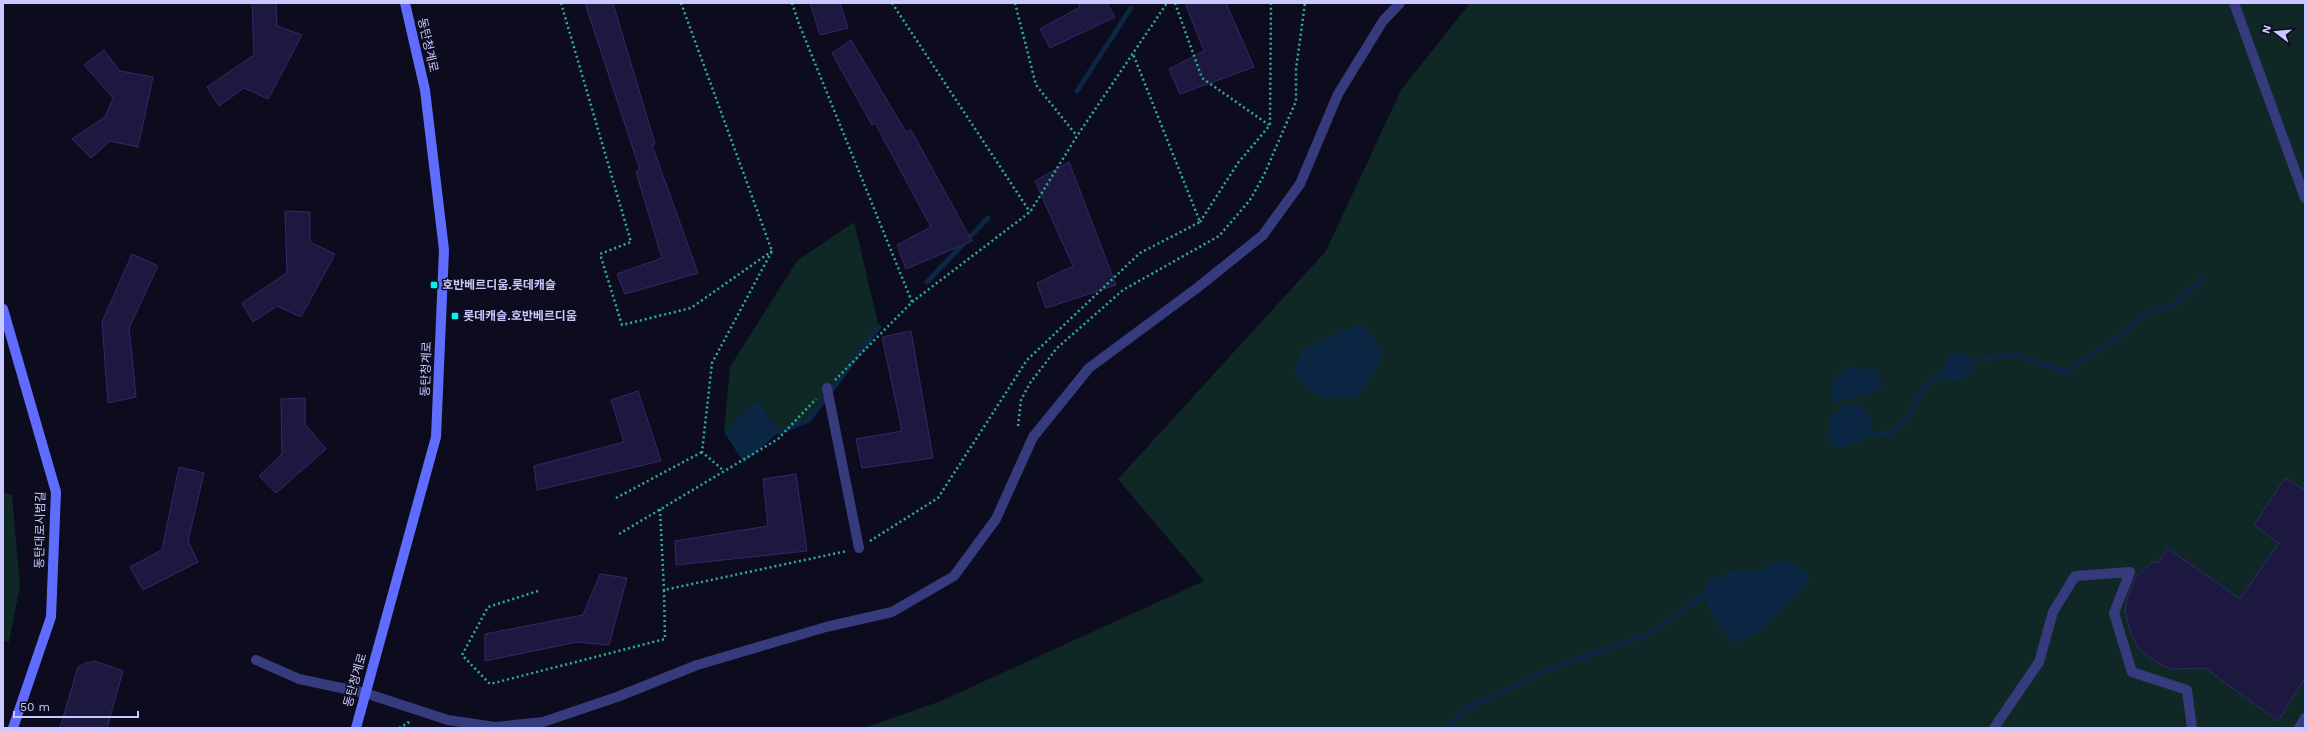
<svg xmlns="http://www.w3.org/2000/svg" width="2308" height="731" font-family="'Work Sans','Noto Sans KR',sans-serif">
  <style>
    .green { fill: #0f2825 }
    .water { fill: #0b2743 }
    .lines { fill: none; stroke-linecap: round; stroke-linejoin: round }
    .stream { stroke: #0b2743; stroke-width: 5 }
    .building { fill: #1c183f; stroke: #302a6b }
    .path { stroke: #2cb09a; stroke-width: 2.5; stroke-dasharray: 2 3; stroke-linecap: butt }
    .lane { stroke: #363b7e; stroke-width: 10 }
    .secondary { stroke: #606cff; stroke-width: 10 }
    .poi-dot { fill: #00f4f3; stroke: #0d0c1e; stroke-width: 1.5 }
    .labels { text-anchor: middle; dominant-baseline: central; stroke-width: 3; stroke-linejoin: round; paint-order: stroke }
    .street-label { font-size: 12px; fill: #cac9ff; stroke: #0d0c1e }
    .poi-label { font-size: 12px; font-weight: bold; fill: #cac9ff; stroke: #0d0c1e; text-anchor: start }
  </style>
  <rect width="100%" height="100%" fill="#0d0c1e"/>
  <!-- green -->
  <path class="green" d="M 1470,3 L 2305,3 L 2305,728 L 864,728 L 941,701 L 1204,581 L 1118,479 L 1326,251 L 1401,90 Z
    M 854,222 L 879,327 L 809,420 L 779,432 L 757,400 L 724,432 L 730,367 L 797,261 Z
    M 3,493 L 12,495 L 20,586 L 9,642 L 3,641 Z"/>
  <!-- water -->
  <path class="water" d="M 1360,325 L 1367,327 L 1383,357 L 1357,397 L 1319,397 L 1298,379 L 1295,369 L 1302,349 C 1321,342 1340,330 1360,325 Z
    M 1965,352 L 1972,370 C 1964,382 1953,386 1941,375 L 1950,354 Z
    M 1847,367 L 1878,370 L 1881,388 C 1874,394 1843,400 1832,402 L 1833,379 Z
    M 757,400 L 779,432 L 744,463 L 724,432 Z
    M 1859,404 C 1886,434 1868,440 1839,448 L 1830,443 C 1828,417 1830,405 1859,404 Z
    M 1781,560 L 1798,566 L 1809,576 L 1803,588 L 1779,610 L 1764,629 L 1737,643 C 1717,627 1703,608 1706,581 L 1733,571 L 1759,570 Z"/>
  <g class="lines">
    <!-- stream -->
    <path class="stream" d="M 1077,91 L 1131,8
      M 927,282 L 988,218
      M 1968,361 L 2016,355 L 2070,373 L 2073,367 L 2113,341 L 2148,313 L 2177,303 L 2203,278
      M 779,432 L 809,420 L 879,327
      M 1871,435 C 1876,435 1884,435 1889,433 C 1917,422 1914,385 1941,375
      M 1446,728 L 1469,707 L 1548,670 L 1649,634 L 1704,595"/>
  </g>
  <!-- building -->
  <path class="building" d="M 252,3 L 276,3 L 277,26 L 302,35 L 268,99 L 244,88 L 219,106 L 207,87 L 254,55 Z
    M 585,3 L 613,3 L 655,144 L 652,145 L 698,273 L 625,294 L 617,274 L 662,258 L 636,172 L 640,170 Z
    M 810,3 L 840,3 L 848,28 L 820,35 Z
    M 1078,3 L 1107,3 L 1115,17 L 1050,48 L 1040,29 L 1080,7 Z
    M 1185,3 L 1226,3 L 1254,67 L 1180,94 L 1169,69 L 1204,51 Z
    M 851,40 L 906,132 L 911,130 L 972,241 L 906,269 L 897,245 L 931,227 L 875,123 L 872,125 L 832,53 Z
    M 104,50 L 120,71 L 153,77 L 138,147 L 110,141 L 91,158 L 72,139 L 105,117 L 113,98 L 84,65 Z
    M 1069,162 L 1116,285 L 1046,308 L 1037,283 L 1073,266 L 1035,181 Z
    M 285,211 L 310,212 L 310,242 L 335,254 L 301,317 L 277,306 L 253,322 L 242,303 L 287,273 Z
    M 132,254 L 158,266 L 129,328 L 136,397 L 108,403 L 102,322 Z
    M 911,331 L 933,458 L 862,468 L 856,439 L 902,431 L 882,337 Z
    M 638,391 L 661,461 L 537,490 L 534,466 L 624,442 L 611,400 Z
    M 305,398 L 305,424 L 326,449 L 276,493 L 259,476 L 282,454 L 281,399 Z
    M 179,467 L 204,473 L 188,541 L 198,562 L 143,590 L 130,567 L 162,550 Z
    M 796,474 L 807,551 L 676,565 L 675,541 L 768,526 L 763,479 Z
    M 2285,478 L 2305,490 L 2305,678 L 2278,721 L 2205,668 L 2172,669 L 2161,665 L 2151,658 L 2138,648 L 2130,630 L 2125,611 L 2127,599 L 2135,578 L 2152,562 L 2159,562 L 2167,548 L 2240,599 L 2279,543 L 2254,525 Z
    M 600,574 L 627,578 L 609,645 L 577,642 L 485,661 L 485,634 L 583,615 Z
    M 95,661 L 123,671 L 107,728 L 60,728 L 78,667 L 86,663 Z"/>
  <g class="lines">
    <!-- path -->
    <path class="path" d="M 561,3 L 631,242 L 600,254 L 622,325 L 691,308 L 772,251
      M 681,3 L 772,251 L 712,363 L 702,452 L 724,471
      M 792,3 L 799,24 L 912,302 L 835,380
      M 892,3 L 1030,212
      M 1015,3 L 1036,85 L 1077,136
      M 1175,3 L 1202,78 L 1269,125
      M 1200,222 L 1238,163 L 1270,125 L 1271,3
      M 912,302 L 1030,212 L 1077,136 L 1167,3
      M 1018,426 L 1021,400 L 1030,383 L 1057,348 L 1123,290 L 1219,236 L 1250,200 L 1264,175 L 1296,101 L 1296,69 L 1305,3
      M 616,498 L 702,452
      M 660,509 L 664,590
      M 619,534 L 778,439 L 816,399
      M 870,541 L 938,498 L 1027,360 L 1140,253 L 1200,222 L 1133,54
      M 538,591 L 488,607 L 462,655 L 490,684 L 665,639 L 664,590 L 847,551
      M 399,728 L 408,723 L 409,720"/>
    <!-- lane -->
    <path class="lane" d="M 2234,3 L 2305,198
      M 827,388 L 859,548
      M 256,660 L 299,679 L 365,693 L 448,720 L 495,727 L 543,722 L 617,697 L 697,665 L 826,627 L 892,612 L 954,576 L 996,519 L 1033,437 L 1089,368 L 1197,288 L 1263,235 L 1300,184 L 1338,94 L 1383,21 L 1400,3
      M 1994,728 L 2039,662 L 2053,612 L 2075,576 L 2130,572 L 2114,613 L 2132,672 L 2187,690 L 2192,728
      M 2299,728 L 2305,718"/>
    <!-- secondary -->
    <path class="secondary" d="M 3,309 L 56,492 L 51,617 L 13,728
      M 356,728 L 436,437 L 444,250 L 425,90 L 405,3"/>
  </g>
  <!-- markers -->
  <g class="poi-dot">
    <rect x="430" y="281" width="8" height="8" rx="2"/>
    <rect x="451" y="312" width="8" height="8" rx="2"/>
  </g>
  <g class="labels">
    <!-- street labels -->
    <g class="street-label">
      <text transform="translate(428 45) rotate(77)">동탄청계로</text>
      <text transform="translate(426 369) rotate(-88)">동탄청계로</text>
      <text transform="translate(40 530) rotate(-89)">동탄대로시범길</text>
      <text transform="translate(355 680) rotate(-74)">동탄청계로</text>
    </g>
    <!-- poi labels -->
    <g class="poi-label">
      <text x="442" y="285">호반베르디움.롯데캐슬</text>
      <text x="463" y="316">롯데캐슬.호반베르디움</text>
    </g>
  </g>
  <!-- border -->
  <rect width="2308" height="731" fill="none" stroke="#cac9ff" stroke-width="8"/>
  <!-- north arrow -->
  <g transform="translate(2276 32) rotate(286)" stroke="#0d0c1e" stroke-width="3" paint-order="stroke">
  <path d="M0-3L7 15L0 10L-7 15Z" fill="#cac9ff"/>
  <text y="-6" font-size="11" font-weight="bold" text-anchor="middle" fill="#cac9ff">N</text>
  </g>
  <!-- scale -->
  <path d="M14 711v6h124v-6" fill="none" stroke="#cac9ff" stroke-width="2"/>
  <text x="20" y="711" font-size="12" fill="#cac9ff" stroke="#0d0c1e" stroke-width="3" paint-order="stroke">50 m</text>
</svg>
